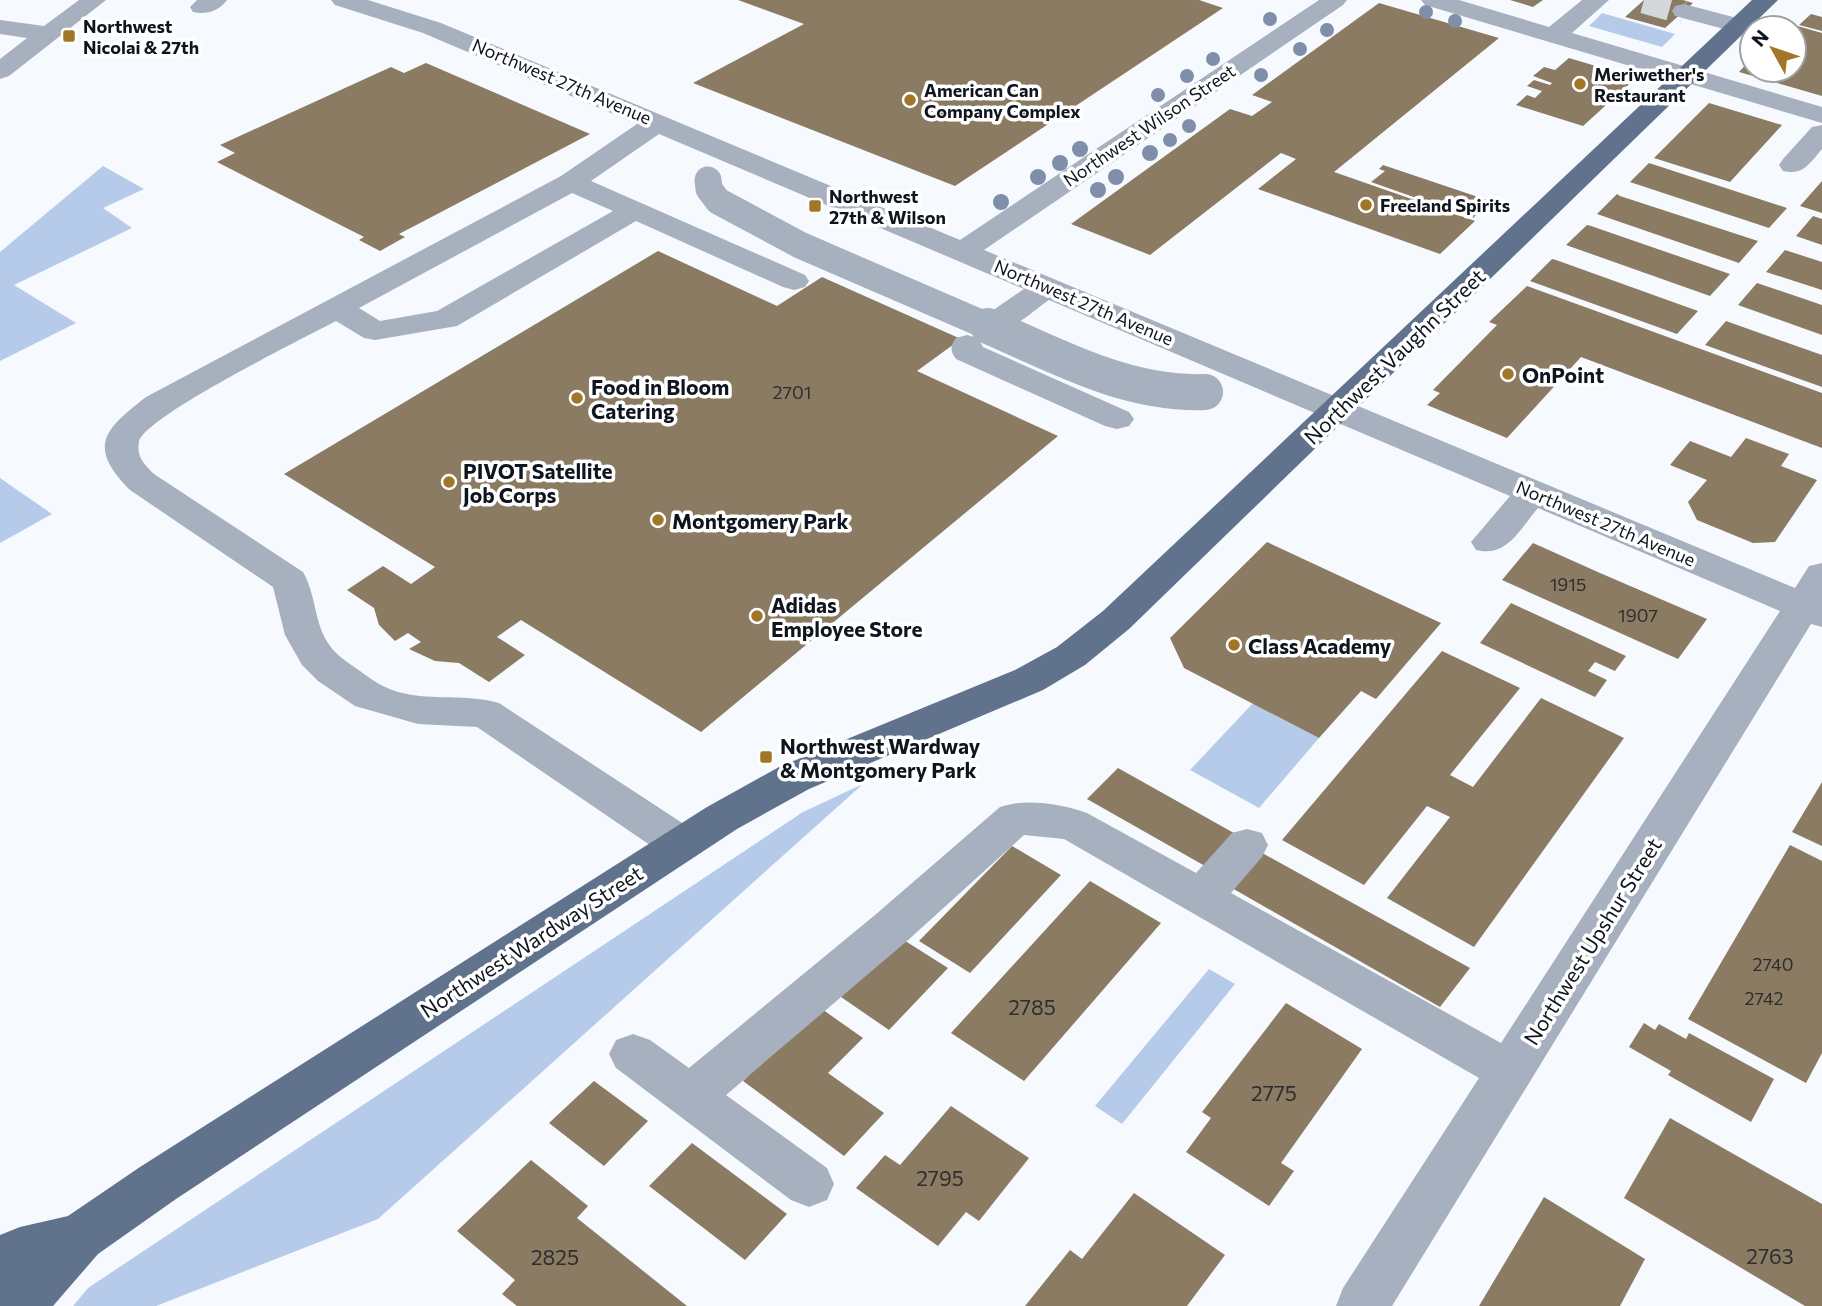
<svg xmlns="http://www.w3.org/2000/svg" width="1822" height="1306" font-family="Commissioner,sans-serif">
  <style>
    .green { fill: #b6cae9 }
    .building { fill: #8b7b62 }
    .lines { fill: none; stroke-linecap: round; stroke-linejoin: round }
    .minor-tunnel { stroke: #d3d8dd; stroke-width: 27; stroke-dasharray: 27 14; stroke-linecap: butt }
    .minor { fill: #a6b0be; fill-rule: evenodd }
    .major { fill: #61728c; fill-rule: evenodd }
    .minor-bridge-far1 { stroke: #a6b0be; stroke-width: 27 }
    .minor-bridge { stroke: #a6b0be; stroke-width: 36 }
    .tree { fill: #7f8faa }
    .poi-dot { fill: #a17626; stroke: #fff; stroke-width: 2.5 }
    .labels { text-anchor: middle; dominant-baseline: central; stroke-width: 7; stroke-linejoin: round; paint-order: stroke }
    .far-poi-label { font-size: 18px; font-weight: bold; fill: #0f151e; stroke: #fff; text-anchor: start }
    .far-street-label { font-size: 18px; fill: #0f151e; stroke: #fff }
    .number-label { font-size: 18px; fill: #2e2e2f }
    .street-label { font-size: 21px; fill: #0f151e; stroke: #fff }
    .poi-label { font-size: 21px; font-weight: bold; fill: #0f151e; stroke: #fff; text-anchor: start }
    .near-number-label { font-size: 21px; fill: #2e2e2f }
  </style>
  <rect width="100%" height="100%" fill="#f6faff"/>
  <!-- green -->
  <path class="green" d="M 1602,13 L 1675,34 L 1662,47 L 1589,26 Z
    M 103,166 L 144,189 L 103,208 L 132,228 L 14,285 L 76,323 L 0,361 L 0,252 Z
    M 0,478 L 52,514 L 0,543 Z
    M 1253,703 L 1319,738 L 1259,808 L 1190,770 Z
    M 863,784 L 378,1219 L 156,1306 L 73,1306 L 88,1288 L 803,812 Z
    M 1209,969 L 1235,984 L 1122,1124 L 1095,1106 Z"/>
  <!-- building -->
  <path class="building" d="M 738,0 L 1199,0 L 1223,8 L 955,186 L 693,83 L 804,24 Z
    M 1510,0 L 1543,0 L 1533,7 Z
    M 1644,0 L 1683,0 L 1693,3 L 1665,28 L 1625,17 Z
    M 1379,3 L 1499,38 L 1334,172 L 1475,221 L 1440,254 L 1258,189 L 1296,159 L 1281,153 L 1150,255 L 1071,224 L 1230,109 L 1252,116 L 1272,102 L 1252,95 Z
    M 1811,14 L 1822,17 L 1822,31 L 1799,25 Z
    M 1787,23 L 1822,33 L 1822,96 L 1739,72 L 1752,58 L 1752,70 L 1794,70 L 1794,28 L 1782,28 Z
    M 1569,58 L 1636,78 L 1583,126 L 1516,105 L 1527,95 L 1535,98 L 1542,91 L 1527,86 L 1534,80 L 1550,85 L 1552,83 L 1533,76 L 1544,67 L 1555,70 Z
    M 426,63 L 590,134 L 399,234 L 405,237 L 380,251 L 359,240 L 364,237 L 217,162 L 235,153 L 220,145 L 391,67 L 404,73 Z
    M 1709,103 L 1782,125 L 1730,182 L 1654,158 Z
    M 1649,163 L 1787,208 L 1769,228 L 1630,182 Z
    M 1383,165 L 1490,201 L 1473,218 L 1371,182 L 1385,171 L 1379,169 Z
    M 1822,181 L 1822,213 L 1800,206 Z
    M 1617,194 L 1620,196 L 1758,241 L 1739,263 L 1597,214 Z
    M 1813,216 L 1822,219 L 1822,245 L 1796,236 Z
    M 1587,225 L 1591,226 L 1730,274 L 1710,296 L 1566,245 Z
    M 1785,250 L 1822,262 L 1822,290 L 1766,272 Z
    M 658,251 L 777,306 L 822,277 L 961,339 L 917,371 L 1058,436 L 701,732 L 521,620 L 497,637 L 525,655 L 489,682 L 459,663 L 435,661 L 409,649 L 421,642 L 408,633 L 395,641 L 379,625 L 374,608 L 347,590 L 383,566 L 411,584 L 435,567 L 284,474 Z
    M 1552,259 L 1556,260 L 1698,311 L 1677,334 L 1530,281 Z
    M 1757,283 L 1822,305 L 1822,335 L 1738,305 Z
    M 1527,286 L 1822,393 L 1822,448 L 1581,357 L 1507,438 L 1427,405 L 1440,393 L 1433,390 L 1497,325 L 1489,322 Z
    M 1726,321 L 1822,355 L 1822,387 L 1705,345 Z
    M 1746,438 L 1789,454 L 1781,466 L 1817,480 L 1775,542 L 1753,543 L 1697,520 L 1688,502 L 1707,480 L 1670,465 L 1690,441 L 1731,457 Z
    M 1267,542 L 1441,623 L 1376,699 L 1361,691 L 1319,738 L 1184,668 L 1170,638 Z
    M 1533,543 L 1600,573 L 1707,619 L 1678,659 L 1502,580 Z
    M 1511,603 L 1626,656 L 1615,671 L 1595,662 L 1588,671 L 1607,680 L 1595,697 L 1480,643 Z
    M 1442,651 L 1520,688 L 1450,775 L 1473,787 L 1541,698 L 1624,738 L 1474,947 L 1387,898 L 1450,817 L 1427,806 L 1364,885 L 1282,840 Z
    M 1118,768 L 1241,837 L 1212,870 L 1087,799 Z
    M 1822,782 L 1822,846 L 1792,832 Z
    M 1790,845 L 1822,861 L 1822,1053 L 1806,1083 L 1688,1019 Z
    M 1012,846 L 1061,875 L 970,973 L 919,941 Z
    M 1255,849 L 1470,968 L 1440,1007 L 1225,884 Z
    M 1090,881 L 1161,923 L 1024,1081 L 951,1033 Z
    M 899,937 L 948,968 L 889,1030 L 841,997 Z
    M 1286,1003 L 1362,1049 L 1281,1163 L 1294,1171 L 1269,1206 L 1186,1152 L 1211,1118 L 1202,1112 Z
    M 819,1007 L 863,1038 L 828,1073 L 884,1113 L 844,1156 L 743,1081 Z
    M 1644,1023 L 1655,1030 L 1659,1024 L 1686,1039 L 1689,1033 L 1774,1079 L 1751,1122 L 1668,1075 L 1671,1071 L 1629,1047 Z
    M 594,1081 L 648,1121 L 604,1166 L 549,1123 Z
    M 951,1106 L 1029,1158 L 979,1221 L 966,1212 L 938,1246 L 856,1188 L 885,1155 L 900,1165 Z
    M 1670,1118 L 1822,1204 L 1822,1306 L 1805,1306 L 1624,1198 Z
    M 692,1143 L 787,1214 L 745,1260 L 649,1186 Z
    M 531,1160 L 588,1206 L 577,1218 L 687,1306 L 517,1306 L 502,1294 L 515,1280 L 457,1231 Z
    M 1134,1193 L 1225,1255 L 1187,1306 L 1025,1306 L 1070,1250 L 1082,1259 Z
    M 1544,1197 L 1645,1259 L 1620,1306 L 1479,1306 Z"/>
  <g class="lines">
    <!-- minor-tunnel -->
    <path class="minor-tunnel" d="M 1644,0 L 1684,11"/>
    <!-- minor -->
    <path class="minor" d="M 79,0 L 106,0 L 9,76 L 0,79 L 0,59 L 27,38 L 0,34 L 0,20 L 44,26 Z
      M 197,0 L 227,0 C 219,11 206,15 193,12 L 190,7 Z
      M 331,0 L 368,0 L 441,23 L 960,240 L 1319,0 L 1347,0 L 1343,5 L 984,250 L 1795,588 L 1809,566 L 1822,563 L 1822,627 L 1811,624 L 1392,1306 L 1336,1306 L 1343,1288 L 1479,1078 L 1064,839 L 1024,835 L 907,941 L 726,1095 L 827,1168 L 834,1184 L 827,1200 L 809,1207 L 791,1200 L 616,1068 L 609,1054 L 616,1040 L 633,1034 L 650,1040 L 689,1068 L 875,915 L 1000,807 C 1026,798 1061,804 1087,813 L 1196,873 L 1232,833 L 1247,829 L 1262,833 L 1268,845 L 1262,857 L 1231,893 L 1501,1043 L 1780,611 L 1538,508 C 1520,529 1507,558 1476,550 L 1471,542 L 1510,496 L 1049,300 C 1030,313 1010,335 986,329 L 981,322 L 986,315 L 1024,289 L 659,134 L 591,181 L 805,275 L 809,281 L 805,287 L 794,290 L 783,287 L 636,221 L 457,326 L 375,340 L 364,338 L 336,321 C 306,337 143,417 139,442 C 136,457 145,465 154,474 L 303,572 C 316,594 314,622 328,643 C 335,655 349,663 360,671 C 367,676 375,682 383,686 C 418,704 462,692 499,703 L 696,832 L 702,844 L 696,856 L 681,860 L 666,856 L 477,727 L 418,724 L 355,706 L 318,681 L 302,665 L 285,635 L 273,587 L 130,490 C 86,446 105,429 146,397 L 561,176 L 637,124 L 423,33 L 335,5 ZM 572,193 L 613,211 L 437,311 L 380,321 L 359,308 Z
      M 1421,0 L 1459,0 L 1549,27 L 1582,0 L 1609,0 L 1572,33 L 1822,107 L 1822,123 L 1425,5 Z
      M 1684,4 L 1748,21 L 1751,26 L 1748,31 L 1739,33 L 1675,16 L 1672,11 L 1675,6 Z
      M 1822,125 L 1822,149 C 1810,163 1803,176 1783,171 L 1779,165 L 1783,159 L 1812,127 Z
      M 967,335 L 978,338 L 983,347 L 1129,412 L 1134,419 L 1129,426 L 1117,429 L 1105,426 L 956,359 C 950,351 950,346 956,338 Z"/>
    <!-- major -->
    <path class="major" d="M 1752,0 L 1778,0 L 1129,629 L 1085,665 L 1043,690 L 809,789 L 737,829 L 176,1199 L 98,1254 L 53,1306 L 0,1306 L 0,1235 L 20,1227 L 68,1216 L 140,1167 L 707,807 L 779,767 L 1015,670 L 1057,647 L 1103,611 Z"/>
    <!-- minor-bridge-far1 -->
    <path class="minor-bridge-far1" d="M 708,180 L 709,189 L 718,201 L 800,245 L 992,328"/>
    <!-- minor-bridge -->
    <path class="minor-bridge" d="M 988,326 C 1057,356 1127,395 1205,392"/>
  </g>
  <!-- trees -->
  <g class="tree">
    <circle cx="1426" cy="12" r="7"/>
    <circle cx="1270" cy="19" r="7"/>
    <circle cx="1455" cy="21" r="7"/>
    <circle cx="1327" cy="30" r="7"/>
    <circle cx="1300" cy="49" r="7"/>
    <circle cx="1213" cy="59" r="7"/>
    <circle cx="1261" cy="75" r="7"/>
    <circle cx="1187" cy="76" r="7"/>
    <circle cx="1158" cy="95" r="7"/>
    <circle cx="1189" cy="126" r="7"/>
    <circle cx="1170" cy="140" r="7"/>
    <circle cx="1080" cy="149" r="8"/>
    <circle cx="1150" cy="153" r="8"/>
    <circle cx="1060" cy="163" r="8"/>
    <circle cx="1038" cy="177" r="8"/>
    <circle cx="1116" cy="177" r="8"/>
    <circle cx="1098" cy="190" r="8"/>
    <circle cx="1001" cy="202" r="8"/>
  </g>
  <!-- markers -->
  <g class="poi-dot">
    <rect x="62" y="29" width="14" height="14" rx="3.5"/>
    <circle cx="1580" cy="84" r="7"/>
    <circle cx="910" cy="100" r="7"/>
    <circle cx="1366" cy="205" r="7"/>
    <rect x="808" y="199" width="14" height="14" rx="3.5"/>
    <circle cx="1508" cy="374" r="7"/>
    <circle cx="577" cy="398" r="7"/>
    <circle cx="449" cy="482" r="7"/>
    <circle cx="658" cy="520" r="7"/>
    <circle cx="757" cy="616" r="7"/>
    <circle cx="1234" cy="645" r="7"/>
    <rect x="759" y="750" width="14" height="14" rx="3.5"/>
  </g>
  <g class="labels">
    <!-- far-poi labels -->
    <g class="far-poi-label">
      <text x="83" y="26">Northwest<tspan x="83" dy="21">Nicolai &amp; 27th</tspan></text>
      <text x="1594" y="74">Meriwether's<tspan x="1594" dy="21">Restaurant</tspan></text>
      <text x="924" y="90">American Can<tspan x="924" dy="21">Company Complex</tspan></text>
      <text x="829" y="196">Northwest<tspan x="829" dy="21">27th &amp; Wilson</tspan></text>
      <text x="1380" y="205">Freeland Spirits</text>
    </g>
    <!-- far-street labels -->
    <g class="far-street-label">
      <text transform="translate(562 81) rotate(23)">Northwest 27th Avenue</text>
      <text transform="translate(1149 125) rotate(-34)">Northwest Wilson Street</text>
      <text transform="translate(1084 302) rotate(23)">Northwest 27th Avenue</text>
      <text transform="translate(1606 523) rotate(23)">Northwest 27th Avenue</text>
    </g>
    <!-- number labels -->
    <g class="number-label">
      <text x="792" y="392">2701</text>
      <text x="1568" y="584">1915</text>
      <text x="1638" y="615">1907</text>
      <text x="1773" y="964">2740</text>
      <text x="1764" y="998">2742</text>
    </g>
    <!-- street labels -->
    <g class="street-label">
      <text transform="translate(1394 356) rotate(-44)">Northwest Vaughn Street</text>
      <text transform="translate(531 941) rotate(-33)">Northwest Wardway Street</text>
      <text transform="translate(1592 941) rotate(-58)">Northwest Upshur Street</text>
    </g>
    <!-- poi labels -->
    <g class="poi-label">
      <text x="1522" y="374">OnPoint</text>
      <text x="591" y="386">Food in Bloom<tspan x="591" dy="24">Catering</tspan></text>
      <text x="463" y="470">PIVOT Satellite<tspan x="463" dy="24">Job Corps</tspan></text>
      <text x="672" y="520">Montgomery Park</text>
      <text x="771" y="604">Adidas<tspan x="771" dy="24">Employee Store</tspan></text>
      <text x="1248" y="645">Class Academy</text>
      <text x="780" y="745">Northwest Wardway<tspan x="780" dy="24">&amp; Montgomery Park</tspan></text>
    </g>
    <!-- near-number labels -->
    <g class="near-number-label">
      <text x="1032" y="1006">2785</text>
      <text x="1274" y="1092">2775</text>
      <text x="940" y="1177">2795</text>
      <text x="1770" y="1255">2763</text>
      <text x="555" y="1256">2825</text>
    </g>
  </g>
  <!-- north arrow -->
  <g transform="translate(1773 49) rotate(310)"><circle r="33" fill="#ffffff" stroke="#9fa1a5" stroke-width="2"/>
  <path d="M0-5L12 26L0 18L-12 26Z" fill="#a17626"/>
  <text y="-10" font-size="19" font-weight="bold" text-anchor="middle" fill="#0f151e">N</text>
  </g>
</svg>
